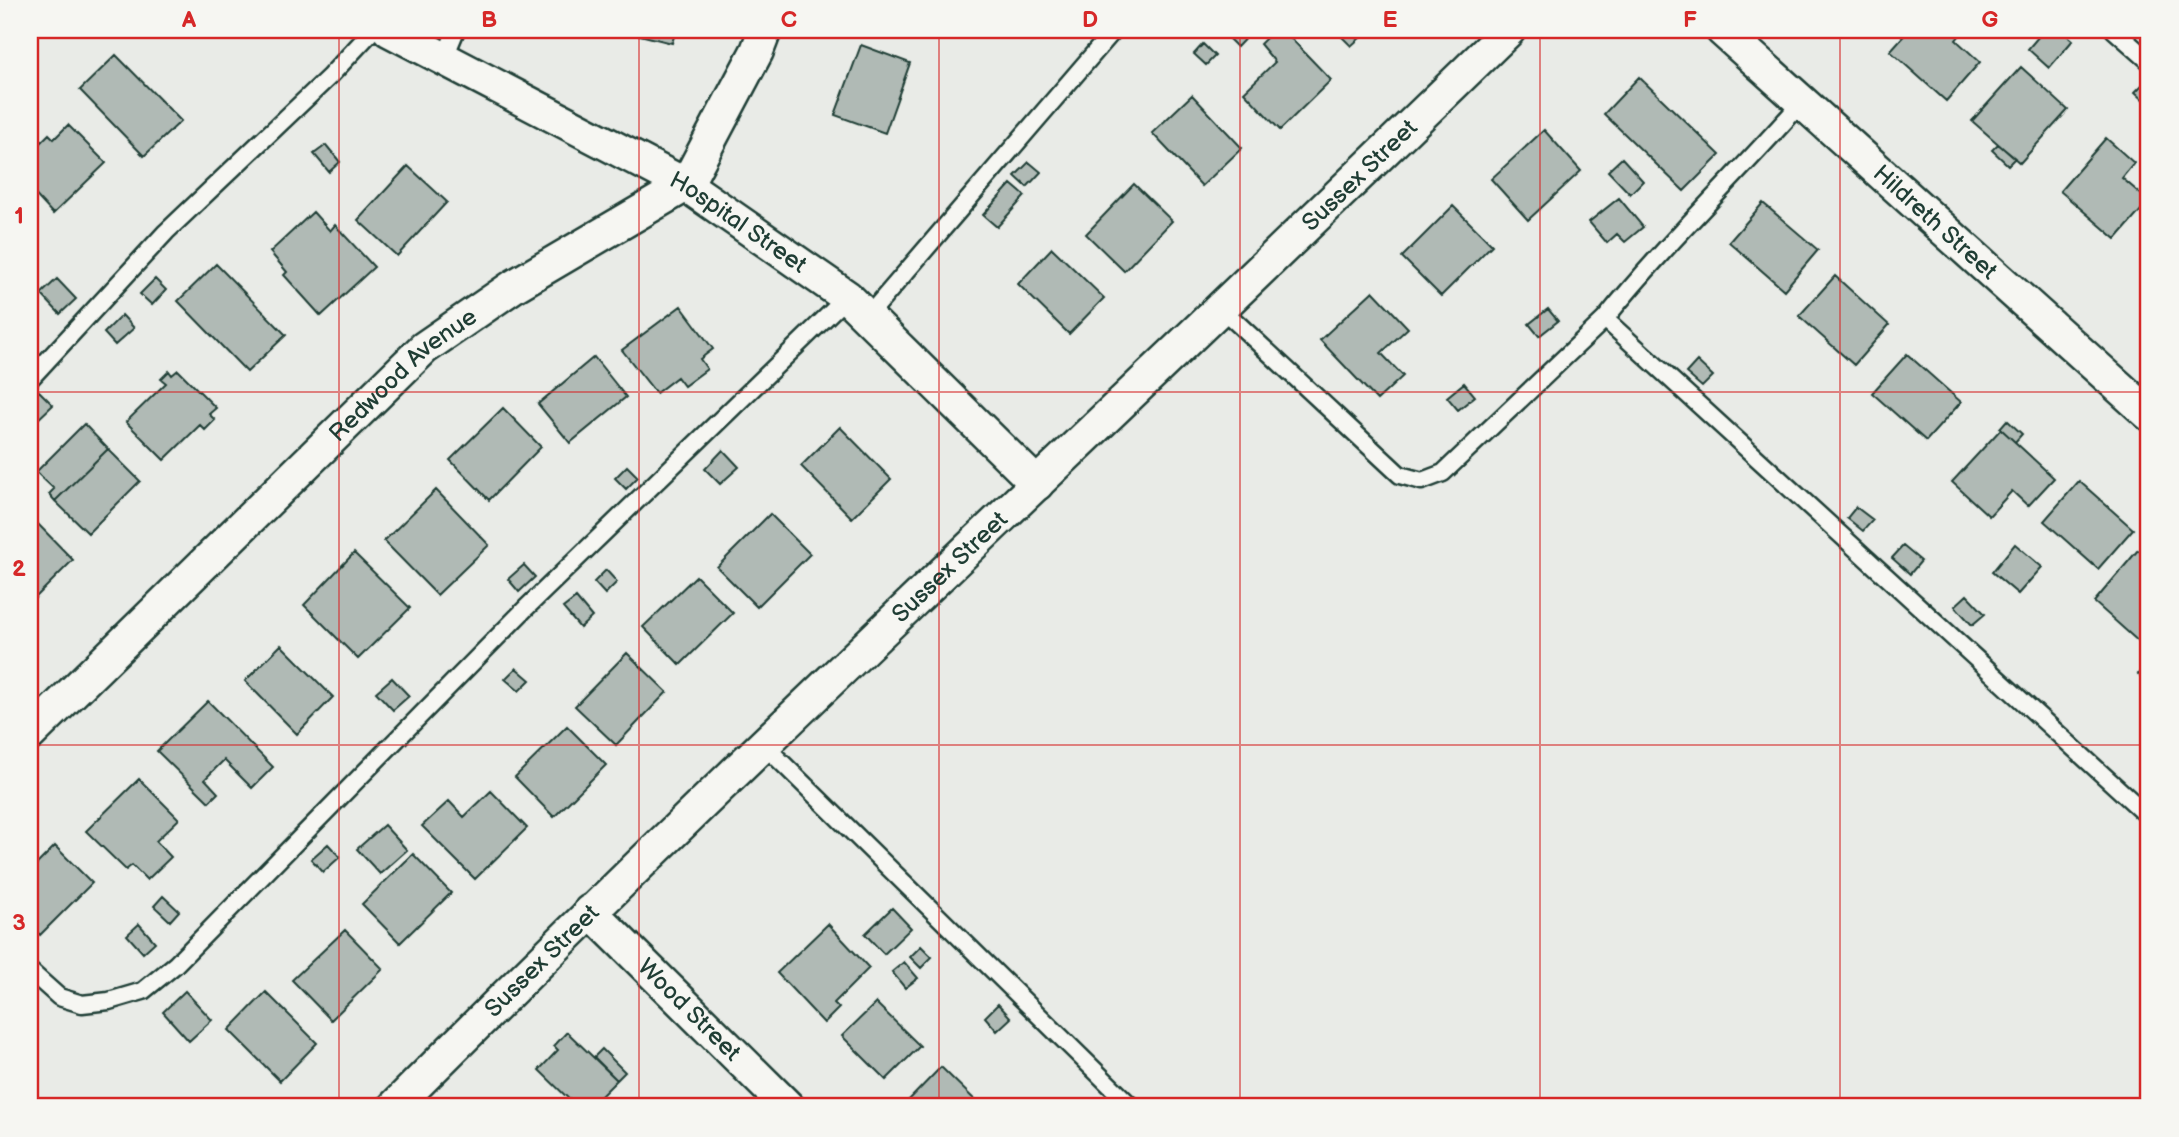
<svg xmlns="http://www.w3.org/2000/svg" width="2179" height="1137" font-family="'Balsamiq Sans',sans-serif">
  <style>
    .building { fill: #b0bab5; stroke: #1f3d34; stroke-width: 2 }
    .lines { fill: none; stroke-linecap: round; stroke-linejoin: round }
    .lane-casing { stroke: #1f3d34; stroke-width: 21 }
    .street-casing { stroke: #1f3d34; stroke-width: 37 }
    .lane { stroke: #f6f6f2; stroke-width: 16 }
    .street { stroke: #f6f6f2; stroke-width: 32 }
    .grid { fill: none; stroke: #d62828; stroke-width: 2; stroke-opacity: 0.55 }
    .labels { text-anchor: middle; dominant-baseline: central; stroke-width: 5; stroke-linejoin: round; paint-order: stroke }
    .street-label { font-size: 24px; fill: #1f3d34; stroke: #f6f6f2 }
    .neatline { fill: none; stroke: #d62828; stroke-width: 2.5 }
    .grid-label { font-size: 23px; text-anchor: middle; font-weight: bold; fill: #d62828 }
  </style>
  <rect width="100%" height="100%" fill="#e9ebe7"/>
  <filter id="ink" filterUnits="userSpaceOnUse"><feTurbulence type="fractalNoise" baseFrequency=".0143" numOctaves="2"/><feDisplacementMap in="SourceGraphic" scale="14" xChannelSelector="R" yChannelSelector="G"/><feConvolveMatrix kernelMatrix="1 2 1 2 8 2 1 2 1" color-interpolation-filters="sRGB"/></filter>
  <g filter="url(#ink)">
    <!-- building -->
    <path class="building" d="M 620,30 L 676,30 L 672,43 Z
      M 1220,30 L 1253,30 L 1237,47 Z
      M 1274,30 L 1283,30 L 1331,80 L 1280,130 L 1244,92 L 1275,62 L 1260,44 Z
      M 1335,30 L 1369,30 L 1351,46 Z
      M 1909,30 L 1964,30 L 1956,40 L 1980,62 L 1946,101 L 1890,51 Z
      M 2044,30 L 2061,30 L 2073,40 L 2049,68 L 2028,49 Z
      M 1203,44 L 1215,56 L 1206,65 L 1194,54 Z
      M 861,45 L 910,63 L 885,133 L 835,115 Z
      M 116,55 L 181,121 L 144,156 L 80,90 Z
      M 2021,67 L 2068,110 L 2020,163 L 1972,121 Z
      M 1639,77 L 1720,155 L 1684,191 L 1604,114 Z
      M 2144,83 L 2149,89 L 2148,104 L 2135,92 Z
      M 1192,95 L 1242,148 L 1202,186 L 1152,133 Z
      M 68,125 L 106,163 L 53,214 L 30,189 L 30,153 L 49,134 L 54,139 Z
      M 1544,130 L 1581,171 L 1528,220 L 1491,179 Z
      M 2106,138 L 2134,163 L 2122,178 L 2149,201 L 2116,239 L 2060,191 Z
      M 1998,144 L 2015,158 L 2008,165 L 1992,150 Z
      M 326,145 L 340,162 L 329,172 L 314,154 Z
      M 1622,158 L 1643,181 L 1630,194 L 1608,171 Z
      M 1029,162 L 1041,172 L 1027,187 L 1015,176 Z
      M 408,166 L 447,202 L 397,256 L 358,220 Z
      M 1011,184 L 1025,196 L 997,227 L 983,215 Z
      M 1134,184 L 1172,221 L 1124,271 L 1086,234 Z
      M 1619,198 L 1643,227 L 1625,242 L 1617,234 L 1607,243 L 1589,222 Z
      M 1763,203 L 1818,250 L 1784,290 L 1729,242 Z
      M 1453,206 L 1492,245 L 1441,296 L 1402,257 Z
      M 313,212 L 330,231 L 335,225 L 374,267 L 321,316 L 284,275 L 287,272 L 270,252 Z
      M 1052,248 L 1104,298 L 1069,334 L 1018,284 Z
      M 216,264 L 286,335 L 247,372 L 178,301 Z
      M 1835,276 L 1889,325 L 1854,365 L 1799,316 Z
      M 57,279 L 76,299 L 60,314 L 41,294 Z
      M 155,279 L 166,290 L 152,305 L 140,294 Z
      M 1373,291 L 1408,328 L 1381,353 L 1403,376 L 1377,400 L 1320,340 Z
      M 681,306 L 713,349 L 700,359 L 707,369 L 684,386 L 677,377 L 656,393 L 622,350 Z
      M 1548,309 L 1558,321 L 1539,336 L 1529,324 Z
      M 122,315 L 134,328 L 115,345 L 104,333 Z
      M 1907,354 L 1961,402 L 1926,441 L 1872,393 Z
      M 594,357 L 626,397 L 570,443 L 538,404 Z
      M 1697,361 L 1713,376 L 1702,387 L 1686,373 Z
      M 178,370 L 216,408 L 209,414 L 215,420 L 205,430 L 200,425 L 164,460 L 126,422 L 166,383 L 161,379 L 169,371 L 172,375 Z
      M 1464,383 L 1475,396 L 1458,410 L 1447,397 Z
      M 39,391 L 53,405 L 34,423 L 30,418 L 30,400 Z
      M 503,408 L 541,447 L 489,500 L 450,460 Z
      M 2007,420 L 2022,434 L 2015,442 L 2000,428 Z
      M 84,424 L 108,449 L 55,501 L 49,494 L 54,489 L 36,472 Z
      M 840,427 L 891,479 L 852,518 L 801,466 Z
      M 2001,429 L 2054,478 L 2028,506 L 2012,491 L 1989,516 L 1952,482 Z
      M 108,449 L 140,481 L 88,533 L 55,501 Z
      M 723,450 L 739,467 L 720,484 L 705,469 Z
      M 627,466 L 638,477 L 626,489 L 615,478 Z
      M 2079,481 L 2133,529 L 2098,569 L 2044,521 Z
      M 436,490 L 489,545 L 437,595 L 384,541 Z
      M 1856,507 L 1873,520 L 1863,531 L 1847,518 Z
      M 770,514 L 810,554 L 757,607 L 717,567 Z
      M 36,522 L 73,560 L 30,603 L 30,523 L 32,526 Z
      M 2015,544 L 2042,567 L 2018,594 L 1992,572 Z
      M 1903,546 L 1921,561 L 1910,574 L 1892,558 Z
      M 2138,550 L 2149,559 L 2149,651 L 2094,602 Z
      M 354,553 L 410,608 L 358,659 L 304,605 Z
      M 524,565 L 535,577 L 519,592 L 508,579 Z
      M 606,570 L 617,582 L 605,594 L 594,582 Z
      M 696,576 L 733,613 L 680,665 L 643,627 Z
      M 1967,595 L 1985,614 L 1972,625 L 1955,606 Z
      M 576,598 L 592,617 L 580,628 L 563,608 Z
      M 281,645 L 333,697 L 297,734 L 245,681 Z
      M 627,653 L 667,692 L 616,745 L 575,706 Z
      M 2149,661 L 2149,683 L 2138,674 Z
      M 516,668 L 530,680 L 519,691 L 505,679 Z
      M 392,678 L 409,696 L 393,710 L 376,692 Z
      M 208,701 L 273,767 L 252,788 L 224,760 L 205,779 L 218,793 L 209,802 L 157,751 Z
      M 567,726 L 606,765 L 554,817 L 515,777 Z
      M 139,779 L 179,819 L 156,841 L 171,857 L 147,880 L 132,865 L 126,870 L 86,831 Z
      M 491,791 L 527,828 L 475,879 L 422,826 L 449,801 L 464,817 Z
      M 384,825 L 407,850 L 380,874 L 357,849 Z
      M 328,844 L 340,857 L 323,872 L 311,859 Z
      M 55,846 L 92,883 L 40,935 L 30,925 L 30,871 Z
      M 413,854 L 451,893 L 400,943 L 362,904 Z
      M 163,896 L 179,911 L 170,921 L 154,906 Z
      M 892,908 L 911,928 L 884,954 L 865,934 Z
      M 139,924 L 155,942 L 143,953 L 127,935 Z
      M 828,924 L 869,968 L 834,1003 L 839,1008 L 824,1023 L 777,973 Z
      M 345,930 L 383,969 L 331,1020 L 292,980 Z
      M 921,946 L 932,957 L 921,968 L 910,957 Z
      M 904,962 L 918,978 L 905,988 L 892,972 Z
      M 185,991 L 212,1020 L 189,1041 L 163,1012 Z
      M 266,992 L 317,1043 L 280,1081 L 229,1030 Z
      M 876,1003 L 920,1046 L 886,1080 L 842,1036 Z
      M 998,1004 L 1011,1018 L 997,1031 L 985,1017 Z
      M 567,1032 L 617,1080 L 590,1107 L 577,1107 L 539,1070 L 558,1050 L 554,1046 Z
      M 602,1049 L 625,1072 L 617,1080 L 594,1057 Z
      M 941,1067 L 982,1107 L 913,1107 L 907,1102 Z"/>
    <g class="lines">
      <defs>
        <path id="lane" d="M 2114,30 L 2149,61
          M 444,59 L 456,30
          M 1801,103 C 1737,176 1666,243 1605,319 L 2149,817
          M 1222,309 L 1400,475 L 1422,481 L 1443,473 L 1605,319
          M 868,316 L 1114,30
          M 30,379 L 166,232 L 330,76 L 373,30
          M 764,745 L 1132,1107
          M 30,971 L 59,997 L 82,1004 L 109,1001 L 143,991 L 175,965 L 526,608 L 847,297"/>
        <g id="street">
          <path id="s1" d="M 389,30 L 686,185 L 847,297 L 1037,484"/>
          <path id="s2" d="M 1722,30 L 2149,414"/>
          <path id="s3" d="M 30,734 L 424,348 L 514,286 L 686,185 L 757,51 L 765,30"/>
          <path id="s4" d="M 590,911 L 788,1107"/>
          <path id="s5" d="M 394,1107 C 759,741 1139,391 1509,30"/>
        </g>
      </defs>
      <!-- lane casing -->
      <use href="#lane" class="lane-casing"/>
      <!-- street casing -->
      <use href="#street" class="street-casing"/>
      <!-- lane -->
      <use href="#lane" class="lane"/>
      <!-- street -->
      <use href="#street" class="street"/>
    </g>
  </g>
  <!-- grid -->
  <path class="grid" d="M 339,30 L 339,1107M 639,30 L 639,1107M 939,30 L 939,1107M 1240,30 L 1240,1107M 1540,30 L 1540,1107M 1840,30 L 1840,1107M 30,392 L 2149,392M 30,745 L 2149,745"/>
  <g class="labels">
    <!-- street labels -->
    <g class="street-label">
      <text stroke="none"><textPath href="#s5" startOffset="1342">Sussex Street</textPath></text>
      <text stroke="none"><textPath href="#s1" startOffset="399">Hospital Street</textPath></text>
      <text stroke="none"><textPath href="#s2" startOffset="287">Hildreth Street</textPath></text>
      <text stroke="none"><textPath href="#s3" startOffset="518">Redwood Avenue</textPath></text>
      <text stroke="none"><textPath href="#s5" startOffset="775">Sussex Street</textPath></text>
      <text stroke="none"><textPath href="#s5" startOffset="208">Sussex Street</textPath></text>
      <text stroke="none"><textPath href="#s4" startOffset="140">Wood Street</textPath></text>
    </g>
  </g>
  <!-- margin -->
  <rect width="2179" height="1137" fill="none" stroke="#f6f6f2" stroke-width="77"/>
  <rect x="38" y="38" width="2102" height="1060" class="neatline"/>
  <g class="grid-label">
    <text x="189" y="27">A</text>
    <text x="489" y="27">B</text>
    <text x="789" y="27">C</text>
    <text x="1090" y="27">D</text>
    <text x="1390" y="27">E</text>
    <text x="1690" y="27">F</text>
    <text x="1990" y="27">G</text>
    <text x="19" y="223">1</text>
    <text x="19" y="576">2</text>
    <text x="19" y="930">3</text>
  </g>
</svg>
